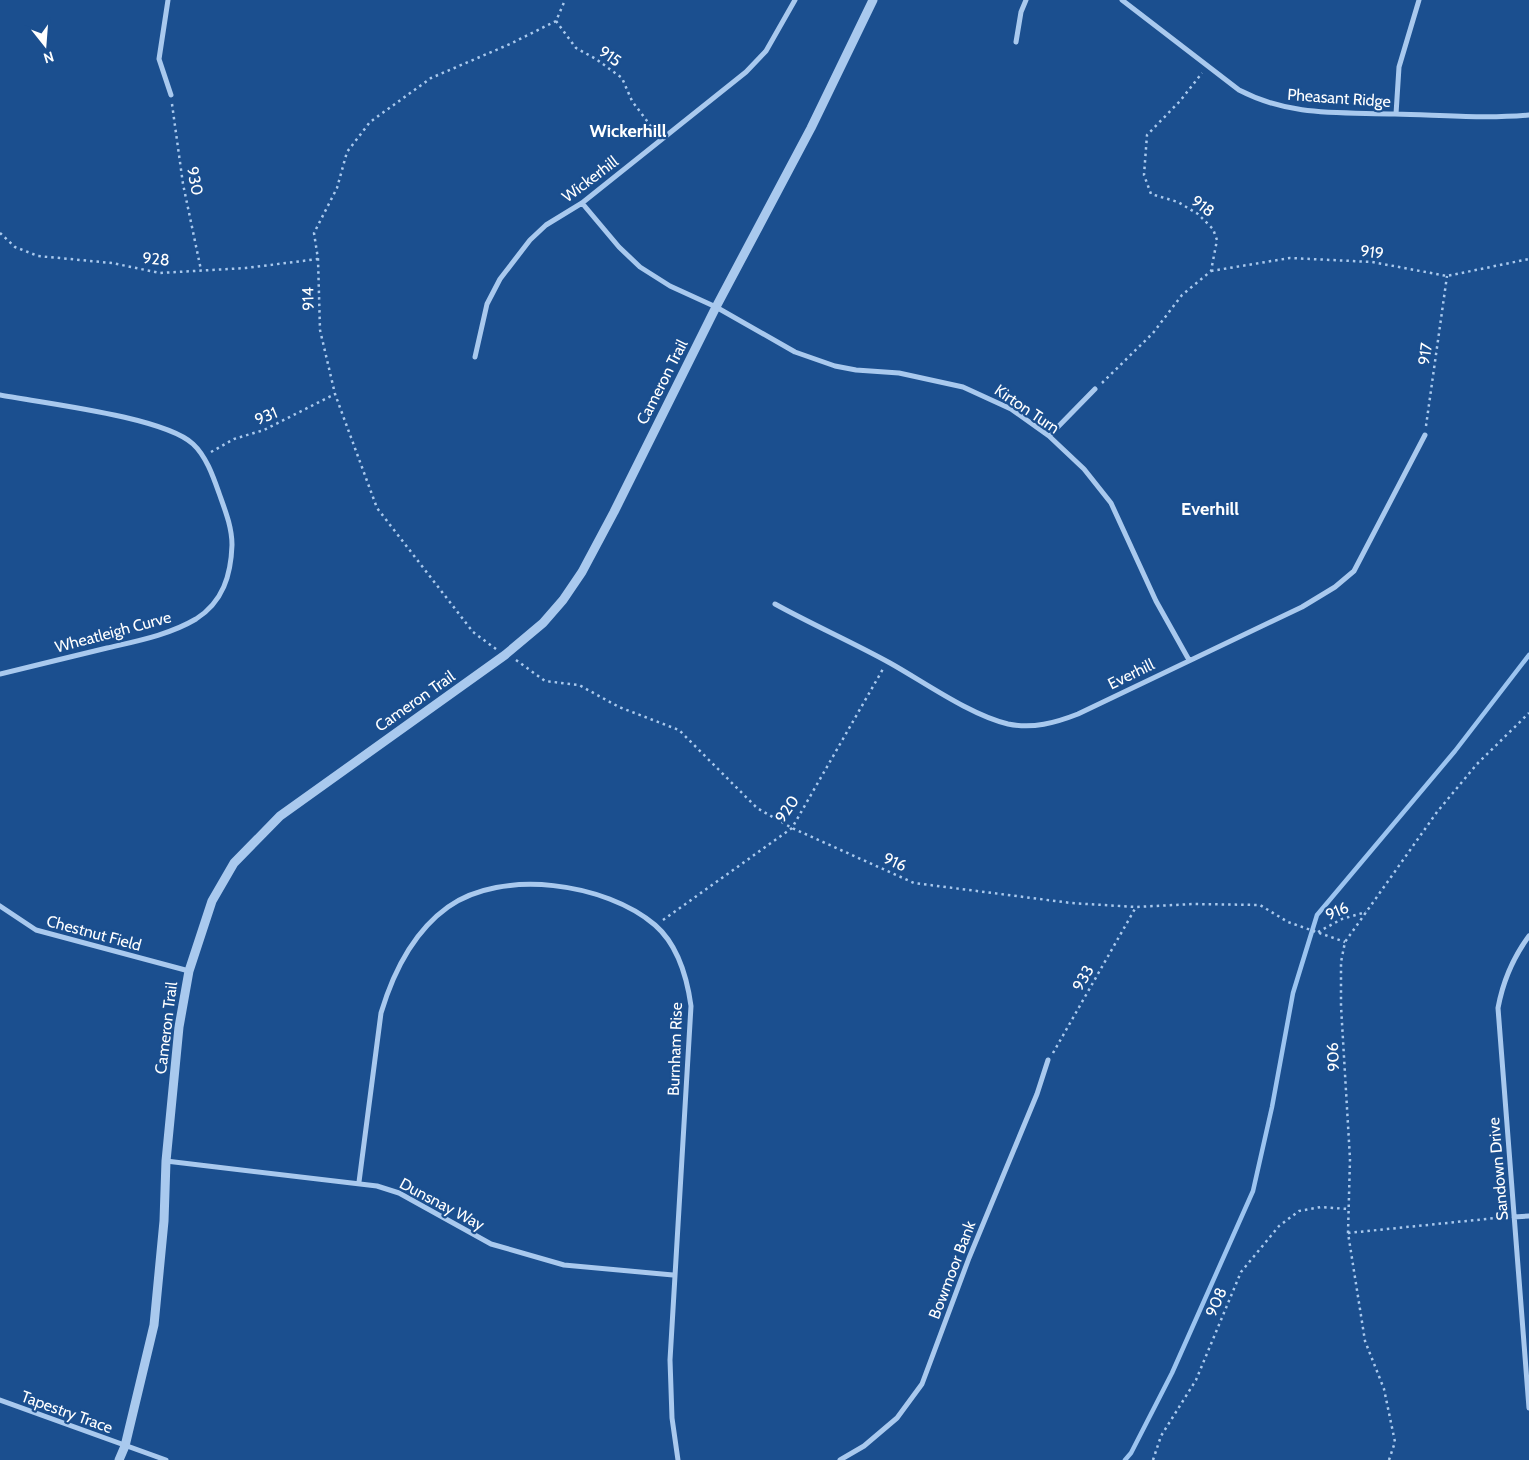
<svg xmlns="http://www.w3.org/2000/svg" width="1529" height="1460" font-family="Cabin,sans-serif">
  <style>
    .lines { fill: none; stroke-linecap: round; stroke-linejoin: round }
    .stream { stroke: #9cc4f0; stroke-width: 4.5 }
    .path { stroke: #a9c9ee; stroke-width: 2.5; stroke-dasharray: 2.5 4; stroke-linecap: butt }
    .minor { stroke: #a9c9ee; stroke-width: 5 }
    .tertiary { stroke: #a9c9ee; stroke-width: 9 }
    .labels { text-anchor: middle; dominant-baseline: central; stroke-width: 4.5; stroke-linejoin: round; paint-order: stroke }
    .street-label { font-size: 16px; fill: #fff; stroke: #1b4f8f }
    .neighbourhood-label { font-size: 18px; font-weight: bold; fill: #fff; stroke: #1b4f8f }
  </style>
  <rect width="100%" height="100%" fill="#1b4f8f"/>
  <g class="lines">
    <!-- stream -->
    <path class="stream" d="M 1125,1460 L 1131,1453 L 1172,1373 L 1253,1191 L 1272,1107 L 1293,993 L 1317,915 L 1455,751 L 1529,655"/>
    <!-- path -->
    <path class="path" d="M 556,21 L 576,48 L 596,59 L 622,78 L 632,101 L 656,133
      M 172,104 L 183,184 L 201,270
      M 0,233 L 15,247 L 38,256 L 112,263 L 160,273 L 246,268 L 318,259
      M 1211,271 L 1290,258 L 1372,262 L 1447,276 L 1529,259
      M 1102,383 L 1153,333 L 1182,295 L 1211,271 L 1217,240 L 1213,229 L 1198,214 L 1178,202 L 1151,194 L 1144,175 L 1147,135 L 1180,101 L 1202,73
      M 1426,426 L 1447,276
      M 211,452 L 234,439 L 264,430 L 335,394
      M 496,649 L 473,632 L 377,508 L 335,394 L 320,330 L 318,259 L 314,233 L 337,188 L 347,152 L 370,122 L 431,78 L 510,44 L 556,21 L 565,0
      M 516,660 L 545,681 L 579,685 L 619,707 L 679,730 L 757,808 L 792,828 L 914,883 L 1071,903 L 1136,907 L 1193,904 L 1260,905 L 1288,922 L 1345,942
      M 663,920 L 792,828 L 883,669
      M 1318,932 L 1342,919 L 1366,912
      M 1053,1053 L 1136,907
      M 1348,1233 L 1506,1217
      M 1153,1460 L 1161,1436 L 1196,1380 L 1241,1272 L 1279,1226 L 1299,1211 L 1321,1207 L 1348,1209
      M 1389,1460 L 1395,1442 L 1384,1389 L 1365,1341 L 1348,1233 L 1350,1159 L 1341,1006 L 1341,962 L 1345,942 L 1437,812 L 1477,764 L 1529,713"/>
    <!-- minor -->
    <path class="minor" d="M 168,0 L 159,59 L 171,95
      M 1122,0 L 1239,90 C 1291,117 1339,112 1395,114 C 1440,115 1484,119 1529,115
      M 1016,42 L 1021,12 L 1026,0
      M 1396,114 L 1399,67 L 1419,0
      M 582,203 L 619,247 L 640,267 L 670,286 L 716,307 L 795,352 L 835,366 L 856,370 L 899,373 L 963,387 L 1011,409 L 1049,436 L 1084,469 L 1111,503 L 1156,601 L 1189,660
      M 475,357 L 487,304 L 500,279 L 530,240 L 546,225 L 582,203 L 746,72 L 766,51 L 795,0
      M 0,395 C 43,403 164,417 193,444 C 206,456 213,476 219,493 C 225,510 232,527 232,545 C 231,575 223,602 196,619 C 169,635 137,641 107,648 C 71,657 36,665 0,674
      M 1049,436 L 1095,389
      M 775,604 C 813,625 852,642 890,663 C 924,682 970,715 1008,724 C 1033,729 1055,723 1078,714 L 1302,607 L 1335,587 L 1354,571 L 1425,435
      M 0,906 L 36,930 L 189,971
      M 1529,936 C 1512,959 1503,981 1498,1008 L 1529,1408
      M 166,1161 L 377,1186 L 399,1193 L 491,1244 L 564,1265 L 673,1275
      M 359,1182 L 381,1013 C 393,973 413,932 448,907 C 502,868 606,883 655,925 C 678,945 687,977 691,1006 L 670,1360 L 672,1418 L 678,1460
      M 1514,1217 L 1529,1216
      M 0,1400 L 166,1460
      M 840,1460 L 864,1446 L 897,1418 L 922,1384 L 969,1258 L 1037,1094 L 1048,1060"/>
    <!-- tertiary -->
    <path class="tertiary" d="M 119,1460 L 125,1446 L 154,1325 L 164,1221 L 166,1161 L 179,1027 L 189,971 L 212,901 L 234,863 L 280,816 L 505,655 L 543,623 L 563,600 L 582,572 L 614,512 L 716,307 L 811,128 L 873,0"/>
  </g>
  <g class="labels">
    <!-- street labels -->
    <g class="street-label">
      <text transform="translate(610 56) rotate(34)">915</text>
      <text transform="translate(1339 98) rotate(4)">Pheasant Ridge</text>
      <text transform="translate(590 179) rotate(-37)">Wickerhill</text>
      <text transform="translate(195 181) rotate(79)">930</text>
      <text transform="translate(1203 206) rotate(37)">918</text>
      <text transform="translate(1372 252) rotate(7)">919</text>
      <text transform="translate(156 259) rotate(5)">928</text>
      <text transform="translate(308 299) rotate(-92)">914</text>
      <text transform="translate(1425 354) rotate(-82)">917</text>
      <text transform="translate(662 382) rotate(-63)">Cameron Trail</text>
      <text transform="translate(1027 409) rotate(34)">Kirton Turn</text>
      <text transform="translate(266 416) rotate(-22)">931</text>
      <text transform="translate(113 632) rotate(-15)">Wheatleigh Curve</text>
      <text transform="translate(1131 674) rotate(-26)">Everhill</text>
      <text transform="translate(415 701) rotate(-35)">Cameron Trail</text>
      <text transform="translate(787 809) rotate(-55)">920</text>
      <text transform="translate(895 862) rotate(24)">916</text>
      <text transform="translate(1337 911) rotate(-23)">916</text>
      <text transform="translate(94 933) rotate(15)">Chestnut Field</text>
      <text transform="translate(1083 978) rotate(-60)">933</text>
      <text transform="translate(166 1028) rotate(-83)">Cameron Trail</text>
      <text transform="translate(675 1049) rotate(-88)">Burnham Rise</text>
      <text transform="translate(1333 1057) rotate(-93)">906</text>
      <text transform="translate(1498 1169) rotate(-95)">Sandown Drive</text>
      <text transform="translate(442 1204) rotate(28)">Dunsnay Way</text>
      <text transform="translate(952 1270) rotate(-69)">Bowmoor Bank</text>
      <text transform="translate(1216 1302) rotate(-67)">908</text>
      <text transform="translate(67 1412) rotate(20)">Tapestry Trace</text>
    </g>
    <!-- neighbourhood labels -->
    <g class="neighbourhood-label">
      <text x="628" y="131">Wickerhill</text>
      <text x="1210" y="509">Everhill</text>
    </g>
  </g>
  <!-- north arrow -->
  <g transform="translate(45 45) rotate(163)" stroke="#1b4f8f" stroke-width="4" paint-order="stroke">
  <path d="M0-4L9 19L0 12L-9 19Z" fill="#ffffff"/>
  <text y="-8" font-size="14" font-weight="bold" text-anchor="middle" fill="#ffffff">N</text>
  </g>
</svg>
